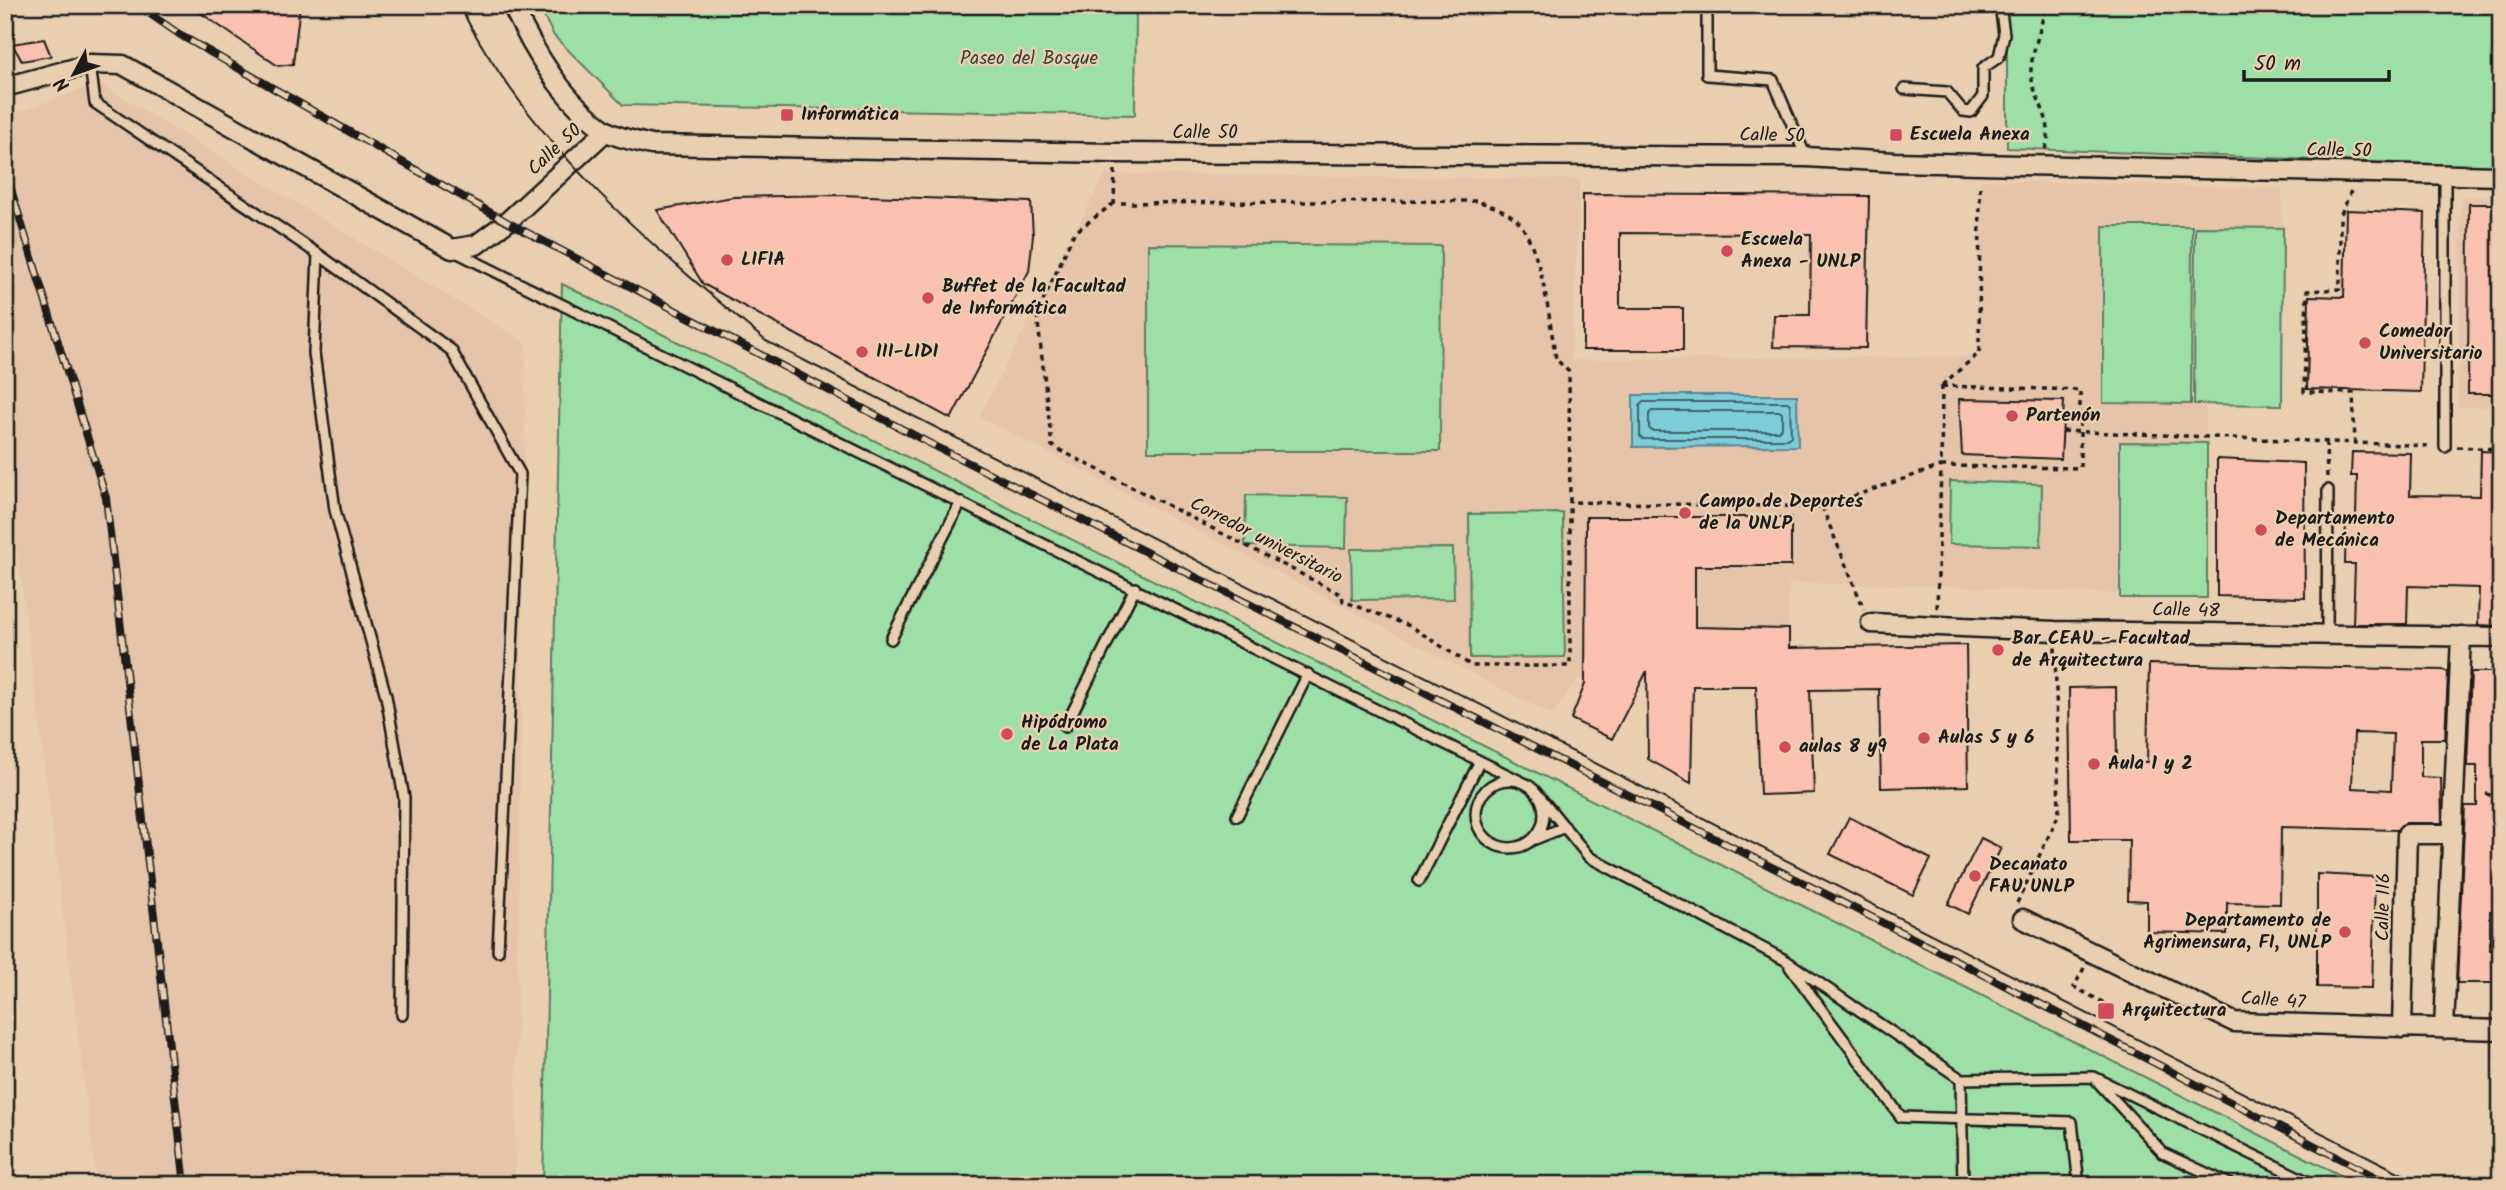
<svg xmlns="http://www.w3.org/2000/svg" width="2506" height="1190" font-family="Kalam,sans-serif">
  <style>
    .built { fill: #e6c4aa }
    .green { fill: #9edea7; stroke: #5d7d62; stroke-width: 2 }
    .water { fill: #7dccda; stroke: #56868e; stroke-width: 2 }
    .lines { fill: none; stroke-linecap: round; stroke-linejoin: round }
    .shore { stroke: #436268; stroke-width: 2 }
    .building { fill: #fac1b0; stroke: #1c1c1c; stroke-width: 2; fill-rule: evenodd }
    .lane-casing { stroke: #1c1c1c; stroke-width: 14 }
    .street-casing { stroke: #1c1c1c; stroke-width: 23 }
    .path { stroke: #1c1c1c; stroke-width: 3.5; stroke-dasharray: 5 5; stroke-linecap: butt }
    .lane { stroke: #e9cfb0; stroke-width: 9 }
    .street { stroke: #e9cfb0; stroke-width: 18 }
    .tram { stroke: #1c1c1c; stroke-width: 2 }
    .rail-casing { stroke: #1c1c1c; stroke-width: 8 }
    .rail { stroke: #e9cfb0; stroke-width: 5; stroke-dasharray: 16; stroke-linecap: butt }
    .poi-dot { fill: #d1495b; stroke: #e9cfb0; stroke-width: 2.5 }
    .labels { text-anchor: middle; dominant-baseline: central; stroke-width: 5; stroke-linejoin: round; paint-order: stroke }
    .park-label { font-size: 19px; fill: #364338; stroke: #e9cfb0 }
    .poi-label { font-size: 19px; font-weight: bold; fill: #1c1c1c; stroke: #e9cfb0; text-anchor: start }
    .street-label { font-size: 19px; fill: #1c1c1c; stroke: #e9cfb0 }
  </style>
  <rect width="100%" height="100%" fill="#e9cfb0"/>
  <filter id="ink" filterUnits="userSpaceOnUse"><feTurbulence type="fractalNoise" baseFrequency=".0143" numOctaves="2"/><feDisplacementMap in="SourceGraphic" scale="14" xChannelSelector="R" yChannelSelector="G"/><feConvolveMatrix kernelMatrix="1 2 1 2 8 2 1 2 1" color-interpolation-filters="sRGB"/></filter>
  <g filter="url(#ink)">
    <!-- built -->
    <path class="built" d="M 99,83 L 526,343 L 515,1185 L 97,1185 L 5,453 L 5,117 Z
      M 1105,174 L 1580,179 L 1571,360 L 1977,356 L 1980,180 L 2282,189 L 2282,405 L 2206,405 L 2207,598 L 1938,586 L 1789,583 L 1788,627 L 1687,629 L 1682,684 L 1579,678 L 1552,715 L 979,417 Z
      M 2461,196 L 2501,197 L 2501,407 L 2458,407 Z"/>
    <!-- green -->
    <path class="green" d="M 538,5 L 1136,5 L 1135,115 L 623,105 L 554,36 Z
      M 2007,5 L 2501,5 L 2501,167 L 2007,148 Z
      M 2103,226 L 2192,226 L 2191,404 L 2103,403 Z
      M 2195,227 L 2283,228 L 2282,405 L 2194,404 Z
      M 1148,244 L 1441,246 L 1440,451 L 1148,451 Z
      M 562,284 L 2360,1185 L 543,1185 Z
      M 2120,442 L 2207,443 L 2207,598 L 2120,598 Z
      M 1950,481 L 2042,484 L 2041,546 L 1949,544 Z
      M 1246,495 L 1347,497 L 1346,548 L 1245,546 Z
      M 1563,513 L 1565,657 L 1470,658 L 1469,514 Z
      M 1453,548 L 1454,599 L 1352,600 L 1351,549 Z"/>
    <!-- water -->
    <path class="water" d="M 1633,395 L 1797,395 L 1798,446 L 1633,447 Z"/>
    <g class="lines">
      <!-- shore -->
      <path class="shore" d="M 1643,402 L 1788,402 L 1790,405 L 1791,436 L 1787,439 L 1643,439 L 1640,436 L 1640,406 Z
        M 1652,411 L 1779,411 L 1782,413 L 1782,427 L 1778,431 L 1652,431 L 1649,428 L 1649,414 Z"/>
    </g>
    <!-- building -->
    <path class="building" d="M 189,5 L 300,5 L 293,64 L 278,66 Z
      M 44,39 L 51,56 L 22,61 L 12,44 Z
      M 1583,194 L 1869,196 L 1866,348 L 1773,347 L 1774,315 L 1810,315 L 1811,234 L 1620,233 L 1620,308 L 1683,308 L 1683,350 L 1583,350 Z
      M 841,195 L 1031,202 L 1033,235 L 1029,271 L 951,419 L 703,284 L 657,210 L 733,197 Z
      M 2469,204 L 2501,204 L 2501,394 L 2468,394 Z
      M 2346,210 L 2425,213 L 2421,392 L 2307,389 L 2309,296 L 2344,297 Z
      M 1959,399 L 2064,401 L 2061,459 L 1962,455 Z
      M 2481,451 L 2501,452 L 2501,626 L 2478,625 L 2479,588 L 2408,586 L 2407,624 L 2353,624 L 2355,564 L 2345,564 L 2346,517 L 2356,517 L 2357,476 L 2351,476 L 2352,452 L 2411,453 L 2410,495 L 2480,496 Z
      M 2217,459 L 2304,463 L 2305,598 L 2217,596 Z
      M 1586,517 L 1791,517 L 1791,566 L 1695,566 L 1695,627 L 1789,629 L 1789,648 L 1966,645 L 1968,786 L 1881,788 L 1879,689 L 1810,690 L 1814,793 L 1760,795 L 1756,686 L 1693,686 L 1691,783 L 1648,759 L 1647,671 L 1612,739 L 1571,719 L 1585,684 Z
      M 2149,664 L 2443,670 L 2448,672 L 2445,739 L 2421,739 L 2421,777 L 2441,778 L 2442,823 L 2406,823 L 2397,830 L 2281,827 L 2280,904 L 2227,903 L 2227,934 L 2147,932 L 2147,901 L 2128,900 L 2129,840 L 2071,840 L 2069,688 L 2116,687 L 2117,761 L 2147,762 ZM 2354,733 L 2393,734 L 2391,790 L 2352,788 Z
      M 2471,672 L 2501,672 L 2501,767 L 2495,766 L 2495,806 L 2501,806 L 2501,911 L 2490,911 L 2490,950 L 2501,950 L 2501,983 L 2457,983 L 2465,806 L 2477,806 L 2477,766 L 2467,766 Z
      M 1849,817 L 1931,859 L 1913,895 L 1830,854 Z
      M 1981,838 L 2001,848 L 1968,914 L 1948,904 Z
      M 2317,874 L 2375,877 L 2372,988 L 2317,987 Z"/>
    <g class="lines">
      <defs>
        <path id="lane" d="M 1707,5 L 1707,75 L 1773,80 L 1806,157
          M 90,64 L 95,103 L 318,254 L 451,350 L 520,474 L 498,951
          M 1904,89 L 1947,92 L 1963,111 L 1971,112 L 1983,96 L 1983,68 L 1999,57 L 2004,34 L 2000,5
          M 456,252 L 1526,784
          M 318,254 L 314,353 L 335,510 L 386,696 L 404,798 L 402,1015
          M 2445,447 L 2445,174
          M 2327,634 L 2328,490
          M 891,639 L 961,502
          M 1065,727 L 1135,588
          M1476 814a34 34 0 1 1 68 0a34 34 0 1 1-68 0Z
          M 1535,791 L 1589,857 L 1785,960 L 1961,1079 L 2094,1077 L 2315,1185
          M 1237,816 L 1308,674
          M 1535,839 L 1565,827
          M 1419,881 L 1480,761
          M 1790,967 L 1901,1117 L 2072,1122 L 2079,1185
          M 1961,1079 L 1963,1185
          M 2097,1081 L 2163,1153 L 2232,1185"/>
        <path id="street" d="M 512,5 C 534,51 562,100 605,130 C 616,138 637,141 651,145 L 1115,153 L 1806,157 L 1895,162 L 2501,176
          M 5,87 L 90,64 L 123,65 L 452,249 L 476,245 L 507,222 L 606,131
          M 1871,623 L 2055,631 L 2501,637
          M 2023,919 L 2234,1022 L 2501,1030
          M 2402,1028 L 2407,834 L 2453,834
          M 2444,1029 L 2461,636"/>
      </defs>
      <!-- lane casing -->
      <use href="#lane" class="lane-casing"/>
      <!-- street casing -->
      <use href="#street" class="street-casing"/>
      <!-- path -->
      <path class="path" d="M 2045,149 C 2057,119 2031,99 2031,70 C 2031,54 2043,25 2045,5
        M 1115,170 L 1114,203 L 1478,201 C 1493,207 1511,211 1521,225 C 1544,259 1549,319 1556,359 L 1569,372 L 1570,502 L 1822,507 L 1941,466 L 1937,610
        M 2351,191 L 2340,216 L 2340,289 L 2307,291 L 2304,392 L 2353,393 L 2355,443
        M 1114,203 L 1074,233 L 1037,314 L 1052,446 L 1342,595 L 1343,601 L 1410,626 L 1472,666 L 1570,666 L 1570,502
        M 1942,385 L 1979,353 L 1980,182
        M 1942,386 L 2080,390 L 2080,468 L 1941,466 Z
        M 2063,431 L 2431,446
        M 2326,442 L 2327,478
        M 2457,447 L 2501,449
        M 1822,507 L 1864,609
        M 2486,794 L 2501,798
        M 2017,903 L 2059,814 L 2055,647
        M 2084,968 L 2074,987 L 2108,1005 L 2106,1011"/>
      <!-- lane -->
      <use href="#lane" class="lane"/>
      <!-- street -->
      <use href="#street" class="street"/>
      <!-- tram -->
      <path class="tram" d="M 459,5 C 530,144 648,243 766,341 L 2424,1185"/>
      <defs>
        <path id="rail" d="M 137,5 L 182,36 L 507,222 L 929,443 L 1909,936 L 2391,1185
          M 5,170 L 106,498 L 185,1185"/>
      </defs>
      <!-- rail casing -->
      <use href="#rail" class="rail-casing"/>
      <!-- rail -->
      <use href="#rail" class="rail"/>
    </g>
  </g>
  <!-- markers -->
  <g class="poi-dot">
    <rect x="780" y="108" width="14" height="14" rx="3.5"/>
    <rect x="1889" y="128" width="14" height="14" rx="3.5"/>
    <circle cx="1727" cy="251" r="7"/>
    <circle cx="727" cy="260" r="7"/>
    <circle cx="928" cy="298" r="7"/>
    <circle cx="2365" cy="343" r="7"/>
    <circle cx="862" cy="352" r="7"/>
    <circle cx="2012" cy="416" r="7"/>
    <circle cx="1685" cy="513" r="7"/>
    <circle cx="2261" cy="530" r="7"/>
    <circle cx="1998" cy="650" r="7"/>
    <circle cx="1007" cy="734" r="7"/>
    <circle cx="1924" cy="738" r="7"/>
    <circle cx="1785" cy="747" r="7"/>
    <circle cx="2094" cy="764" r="7"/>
    <circle cx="1975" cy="876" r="7"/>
    <circle cx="2345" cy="932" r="7"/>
    <rect x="2097" y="1002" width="18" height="18" rx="3.5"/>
  </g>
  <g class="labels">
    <!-- park labels -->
    <g class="park-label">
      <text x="1029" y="59">Paseo del Bosque</text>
    </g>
    <!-- poi labels -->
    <g class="poi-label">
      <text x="801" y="115">Informática</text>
      <text x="1910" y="135">Escuela Anexa</text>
      <text x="1741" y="240">Escuela<tspan x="1741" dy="22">Anexa - UNLP</tspan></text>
      <text x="741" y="260">LIFIA</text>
      <text x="942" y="287">Buffet de la Facultad<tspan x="942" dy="22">de Informática</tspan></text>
      <text x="2379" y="332">Comedor<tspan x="2379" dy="22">Universitario</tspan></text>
      <text x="876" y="352">III-LIDI</text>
      <text x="2026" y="416">Partenón</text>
      <text x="1699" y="502">Campo de Deportes<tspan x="1699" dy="22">de la UNLP</tspan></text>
      <text x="2275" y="519">Departamento<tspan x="2275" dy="22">de Mecánica</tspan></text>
      <text x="2012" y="639">Bar CEAU - Facultad<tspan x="2012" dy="22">de Arquitectura</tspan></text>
      <text x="1021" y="723">Hipódromo<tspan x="1021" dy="22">de La Plata</tspan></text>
      <text x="1938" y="738">Aulas 5 y 6</text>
      <text x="1799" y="747">aulas 8 y9</text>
      <text x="2108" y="764">Aula 1 y 2</text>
      <text x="1989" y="865">Decanato<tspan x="1989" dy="22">FAU UNLP</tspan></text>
      <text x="2331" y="921" text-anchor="end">Departamento de<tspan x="2331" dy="22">Agrimensura, FI, UNLP</tspan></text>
      <text x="2122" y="1011">Arquitectura</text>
    </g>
    <!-- street labels -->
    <g class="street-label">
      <text x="1205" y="133">Calle 50</text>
      <text transform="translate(1772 136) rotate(1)">Calle 50</text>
      <text transform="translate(555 150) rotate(-43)">Calle 50</text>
      <text transform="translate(2339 151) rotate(1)">Calle 50</text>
      <text transform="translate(1266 541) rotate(27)">Corredor universitario</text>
      <text transform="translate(2186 611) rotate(1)">Calle 48</text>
      <text transform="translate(2384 907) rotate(-89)">Calle 116</text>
      <text transform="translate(2273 1001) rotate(4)">Calle 47</text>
    </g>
  </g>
  <!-- margin -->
  <rect width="2506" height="1190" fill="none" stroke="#e9cfb0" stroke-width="28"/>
  <rect x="14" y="14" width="2478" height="1162" fill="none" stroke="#1c1c1c" stroke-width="2.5" filter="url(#ink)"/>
  <!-- north arrow -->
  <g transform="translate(74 74) rotate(229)" stroke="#e9cfb0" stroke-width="5" paint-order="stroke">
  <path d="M0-5L12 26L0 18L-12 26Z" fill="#1c1c1c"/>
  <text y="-10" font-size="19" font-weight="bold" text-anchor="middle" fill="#1c1c1c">N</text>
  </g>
  <!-- scale -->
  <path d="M2244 70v10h145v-10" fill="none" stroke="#1c1c1c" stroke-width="3.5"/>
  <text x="2254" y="70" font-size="21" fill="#1c1c1c" stroke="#e9cfb0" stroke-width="5" paint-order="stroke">50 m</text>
</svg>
